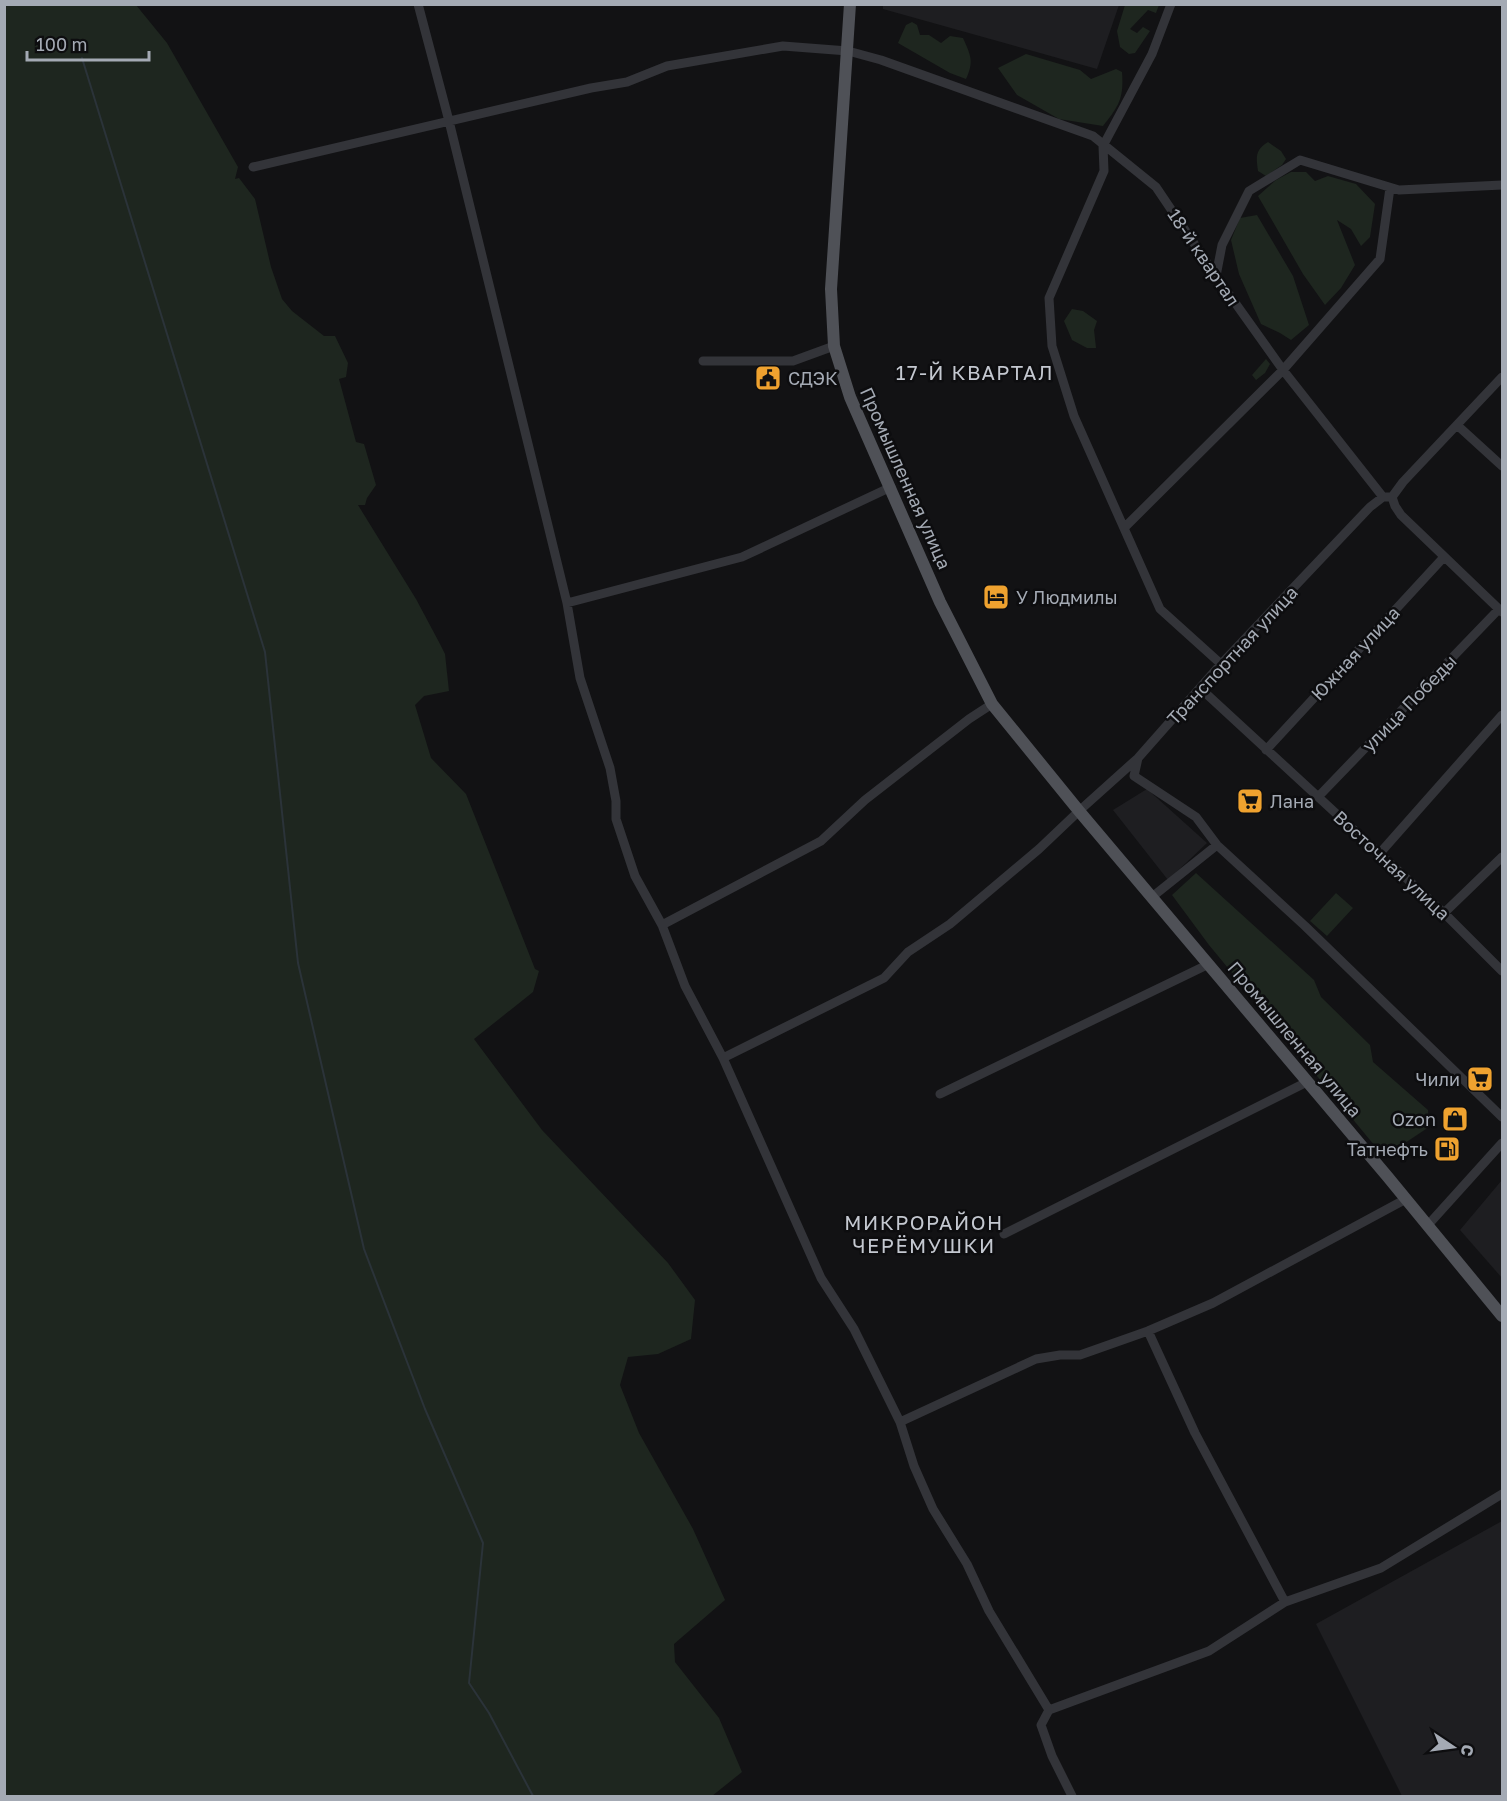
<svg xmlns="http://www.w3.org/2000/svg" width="1507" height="1801" font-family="'Golos Text',sans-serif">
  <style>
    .built { fill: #1e1e21 }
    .green { fill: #1e261f }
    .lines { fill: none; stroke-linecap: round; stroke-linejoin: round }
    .stream { stroke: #2b3339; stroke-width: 2 }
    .minor { stroke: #333439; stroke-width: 9 }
    .major { stroke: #4f5157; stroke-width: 12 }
    .labels { text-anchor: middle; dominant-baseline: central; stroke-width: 5; stroke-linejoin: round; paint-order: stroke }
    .street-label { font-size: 18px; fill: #a4aab4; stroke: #0d0d0f }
    .poi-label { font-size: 18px; fill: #a4aab4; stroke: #0d0d0f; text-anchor: start }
    .neighbourhood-label { font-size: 20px; letter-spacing: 1.5px; fill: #c4c8d0; stroke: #0d0d0f }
  </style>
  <rect width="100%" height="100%" fill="#121214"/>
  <!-- built -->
  <path class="built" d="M 883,5 L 883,4 L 1119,5 L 1097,69 L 883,9 Z
    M 1147,789 L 1207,843 L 1168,880 L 1113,810 Z
    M 1502,1180 L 1502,1278 L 1460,1230 Z
    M 1502,1521 L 1502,1796 L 1402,1796 L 1316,1624 Z"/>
  <!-- green -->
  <path class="green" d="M 5,4 L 136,5 L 167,43 L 238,167 L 235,179 L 239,178 L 255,199 L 271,267 L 282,299 L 292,311 L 324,336 L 335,336 L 348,363 L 346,377 L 339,379 L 356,442 L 364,444 L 376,485 L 367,498 L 365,505 L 358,505 L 416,599 L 440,644 L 445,654 L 449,691 L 424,696 L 415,705 L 431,758 L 466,794 L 535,969 L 539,971 L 533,992 L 474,1039 L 542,1130 L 668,1263 L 695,1300 L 691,1339 L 658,1354 L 628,1357 L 620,1385 L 639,1433 L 693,1529 L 725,1600 L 674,1644 L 675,1662 L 719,1718 L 742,1772 L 712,1796 L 5,1796 Z
    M 1125,5 L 1159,5 L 1156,13 L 1148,10 L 1130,29 L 1137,33 L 1143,27 L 1150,31 L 1135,53 L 1129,54 L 1120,47 L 1117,31 Z
    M 912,22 L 917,25 L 920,35 L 929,35 L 941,43 L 950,36 L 963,38 C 971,56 974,61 966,79 L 950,73 L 898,43 L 906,25 Z
    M 1026,54 L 1080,70 L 1091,79 L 1116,69 L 1122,72 C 1124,98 1119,106 1103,126 L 1059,119 L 1017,95 L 998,68 Z
    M 1268,142 L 1281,151 L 1286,159 L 1282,165 L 1266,176 L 1258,171 C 1256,157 1255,150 1268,142 Z
    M 1291,172 L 1306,172 L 1315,181 L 1328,176 L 1356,184 L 1375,204 L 1370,237 L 1361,246 L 1351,229 L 1337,220 L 1355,265 L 1341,288 L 1325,305 L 1303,274 L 1258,196 L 1276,180 Z
    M 1257,215 L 1293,276 L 1309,325 L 1291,340 L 1280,333 L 1261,324 L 1239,274 L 1231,240 L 1240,218 Z
    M 1072,309 L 1083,311 L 1097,321 L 1094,330 L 1096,348 L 1087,348 L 1072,340 L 1064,321 Z
    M 1266,359 L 1270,364 L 1265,373 L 1256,380 L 1252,375 Z
    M 1196,873 L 1314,980 L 1321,997 L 1370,1045 L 1373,1062 L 1428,1110 L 1429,1127 L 1384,1157 L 1209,945 L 1172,895 Z
    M 1336,893 L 1353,908 L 1327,936 L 1310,921 Z"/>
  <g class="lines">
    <!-- stream -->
    <path class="stream" d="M 82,58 L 265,652 L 298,963 L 364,1249 L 425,1409 L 483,1543 L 469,1683 L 489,1713 L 533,1796"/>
    <!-- minor -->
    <path class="minor" d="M 418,4 L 449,121 L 567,603 L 580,678 L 610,768 L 616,801 L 616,819 L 635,876 L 662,925 L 685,986 L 723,1058 L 821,1278 L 854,1329 L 900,1422 L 914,1466 L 933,1509 L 967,1564 L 989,1611 L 1049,1710
      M 1103,146 L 1104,171 L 1049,298 L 1052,346 L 1074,416 L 1160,609 L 1221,664
      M 1103,146 L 1152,54 L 1171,4
      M 253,167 L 591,88 L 627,82 L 667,66 L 783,46 L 848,51 L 881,60 L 1093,136 L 1156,187 L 1216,276 L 1283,370 L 1383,497 L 1392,497
      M 1216,276 L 1222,245 L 1249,191 L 1300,160 L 1399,190 L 1502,185
      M 703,361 L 793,361 L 834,346
      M 1457,425 L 1502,466
      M 1392,497 L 1403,482 L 1502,377
      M 1392,497 L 1395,506 L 1401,515 L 1502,612
      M 1124,528 L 1283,370 L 1380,259 L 1390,188
      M 567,603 L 742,557 L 891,487
      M 1200,688 L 1444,913 L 1502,971
      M 1266,750 L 1444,557
      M 1138,758 L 1134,776 L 1196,817 L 1217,845 L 1305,926 L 1502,1117
      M 1318,797 L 1499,609
      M 1380,853 L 1502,715
      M 1152,897 L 1217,845
      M 1444,913 L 1502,857
      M 662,925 L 821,841 L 865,800 L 969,719 L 992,704
      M 723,1058 L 884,978 L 908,952 L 950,924 L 1039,849 L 1079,811 L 1138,758 L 1221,664 L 1370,507 L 1383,497
      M 940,1094 L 1209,964
      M 1428,1225 L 1502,1143
      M 1004,1234 L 1307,1082
      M 1148,1331 L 1195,1433 L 1285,1602
      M 900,1422 L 1036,1359 L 1060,1355 L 1080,1355 L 1148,1331 L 1213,1303 L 1406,1199
      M 1072,1796 L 1052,1756 L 1041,1725 L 1049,1710 L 1209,1651 L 1285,1602 L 1381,1568 L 1502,1494"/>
    <!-- major -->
    <path class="major" d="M 850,4 L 831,289 L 834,346 L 850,397 L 940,602 L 992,704 L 1079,811 L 1387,1176 L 1502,1316"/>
  </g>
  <!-- icons -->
  <defs>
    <symbol id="civic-square" viewBox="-11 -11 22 22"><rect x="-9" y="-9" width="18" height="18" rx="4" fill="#efa22f" stroke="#0d0d0f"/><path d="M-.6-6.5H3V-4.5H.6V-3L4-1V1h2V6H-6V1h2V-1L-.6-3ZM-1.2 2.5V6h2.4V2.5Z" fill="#111"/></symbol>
    <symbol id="hotel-square" viewBox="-11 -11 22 22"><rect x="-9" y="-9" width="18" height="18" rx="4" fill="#efa22f" stroke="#0d0d0f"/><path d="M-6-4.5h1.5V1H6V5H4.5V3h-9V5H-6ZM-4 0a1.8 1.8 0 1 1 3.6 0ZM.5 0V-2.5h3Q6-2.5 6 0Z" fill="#111"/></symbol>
    <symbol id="supermarket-square" viewBox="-11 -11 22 22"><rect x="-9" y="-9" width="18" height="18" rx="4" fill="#efa22f" stroke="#0d0d0f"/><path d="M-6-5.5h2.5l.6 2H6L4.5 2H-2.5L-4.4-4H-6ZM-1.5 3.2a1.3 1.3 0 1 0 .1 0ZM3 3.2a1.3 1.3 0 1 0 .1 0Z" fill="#111"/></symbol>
    <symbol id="shop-square" viewBox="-11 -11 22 22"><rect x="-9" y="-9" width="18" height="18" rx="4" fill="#efa22f" stroke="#0d0d0f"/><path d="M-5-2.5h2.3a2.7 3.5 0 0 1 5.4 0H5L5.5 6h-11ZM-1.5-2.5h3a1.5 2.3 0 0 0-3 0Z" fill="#111"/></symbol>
    <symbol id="fuel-square" viewBox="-11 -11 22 22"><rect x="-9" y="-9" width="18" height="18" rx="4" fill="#efa22f" stroke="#0d0d0f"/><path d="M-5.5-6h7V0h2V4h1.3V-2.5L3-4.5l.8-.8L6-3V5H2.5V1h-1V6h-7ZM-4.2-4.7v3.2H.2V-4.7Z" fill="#111"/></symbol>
  </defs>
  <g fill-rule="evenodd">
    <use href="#civic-square" x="753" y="363" width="30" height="30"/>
    <use href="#hotel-square" x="981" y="582" width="30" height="30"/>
    <use href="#supermarket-square" x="1235" y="786" width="30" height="30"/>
    <use href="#supermarket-square" x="1465" y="1064" width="30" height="30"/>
    <use href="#shop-square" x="1440" y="1104" width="30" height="30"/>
    <use href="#fuel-square" x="1432" y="1134" width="30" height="30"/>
  </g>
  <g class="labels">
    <!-- street labels -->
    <g class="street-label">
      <text transform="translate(1204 257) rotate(56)">18-й квартал</text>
      <text transform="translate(906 478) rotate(66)">Промышленная улица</text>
      <text transform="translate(1355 653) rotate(-47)">Южная улица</text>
      <text transform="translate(1232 655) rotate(-47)">Транспортная улица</text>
      <text transform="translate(1409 703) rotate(-46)">улица Победы</text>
      <text transform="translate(1392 865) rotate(43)">Восточная улица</text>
      <text transform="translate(1295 1039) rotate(50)">Промышленная улица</text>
    </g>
    <!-- poi labels -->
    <g class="poi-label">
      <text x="788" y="378">СДЭК</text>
      <text x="1016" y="597">У Людмилы</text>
      <text x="1270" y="801">Лана</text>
      <text x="1460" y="1079" text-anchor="end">Чили</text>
      <text x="1436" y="1119" text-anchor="end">Ozon</text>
      <text x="1428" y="1149" text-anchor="end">Татнефть</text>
    </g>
    <!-- neighbourhood labels -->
    <g class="neighbourhood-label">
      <text x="975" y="372">17-Й КВАРТАЛ</text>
      <text x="924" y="1222">МИКРОРАЙОН<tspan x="924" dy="23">ЧЕРЁМУШКИ</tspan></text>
    </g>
  </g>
  <!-- border -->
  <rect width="1507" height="1801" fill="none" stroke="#a4aab4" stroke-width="12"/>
  <!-- north arrow -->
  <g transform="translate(1453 1747) rotate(103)" stroke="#0d0d0f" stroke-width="4.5" paint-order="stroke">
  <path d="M0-4.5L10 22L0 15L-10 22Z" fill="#a4aab4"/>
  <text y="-9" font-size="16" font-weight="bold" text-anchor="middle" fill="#a4aab4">С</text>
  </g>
  <!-- scale -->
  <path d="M27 51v9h122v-9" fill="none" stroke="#a4aab4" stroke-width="3"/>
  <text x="36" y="51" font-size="18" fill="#a4aab4" stroke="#0d0d0f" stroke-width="4.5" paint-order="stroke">100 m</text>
</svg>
